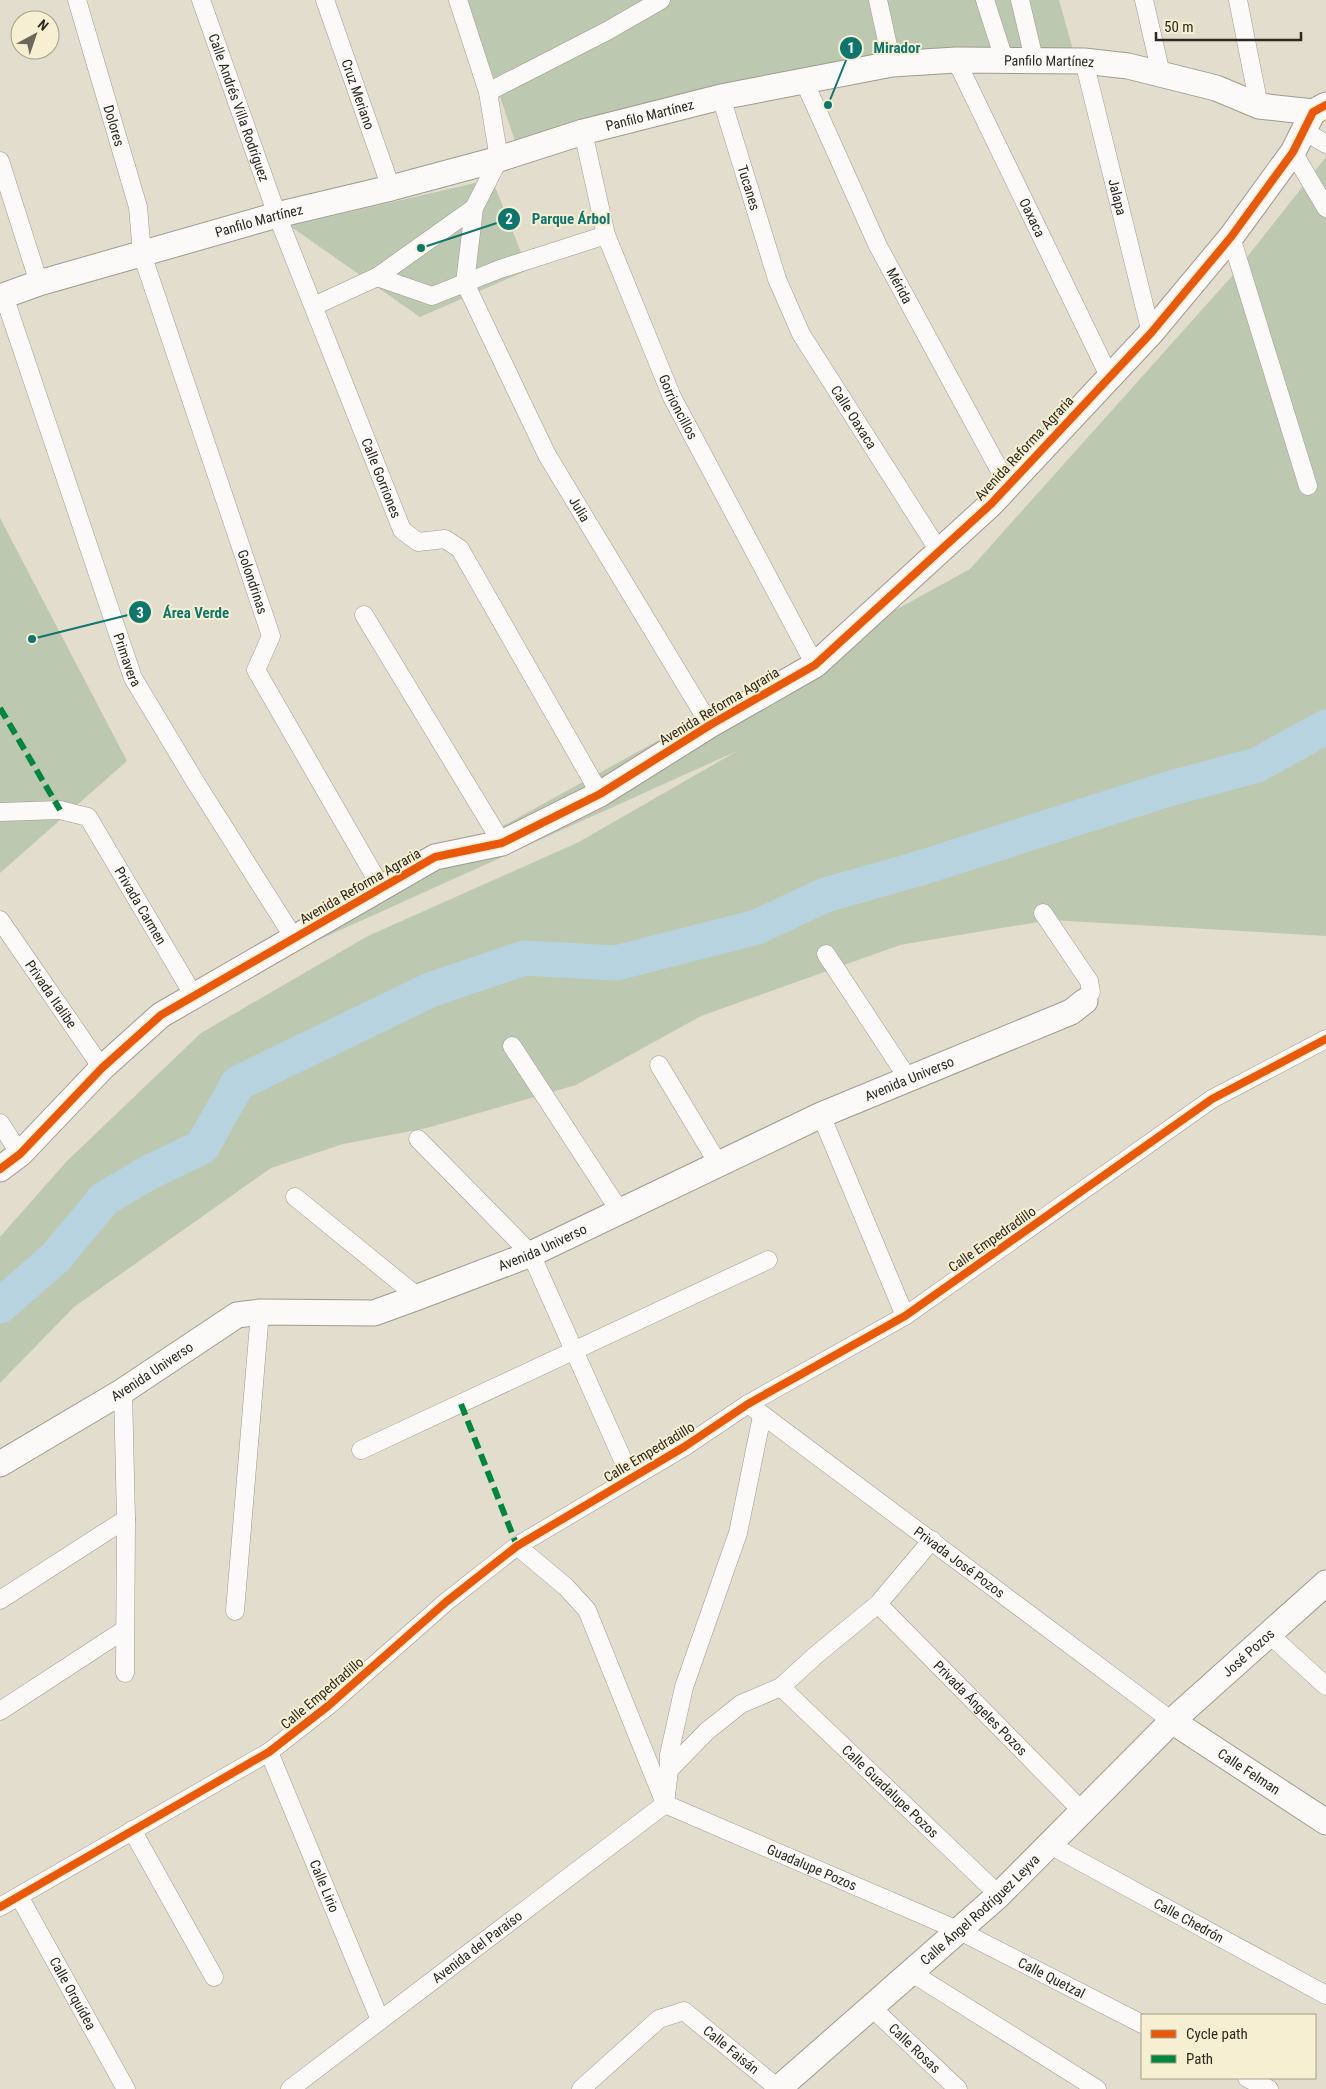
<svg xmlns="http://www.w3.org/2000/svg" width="1326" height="2089" font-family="'Roboto Condensed',sans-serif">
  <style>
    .green { fill: #bdc8b1 }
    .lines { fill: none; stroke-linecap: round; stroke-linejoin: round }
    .river { stroke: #b8d3e0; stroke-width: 35 }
    .street-casing { stroke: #9f9b8f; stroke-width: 19 }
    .secondary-casing { stroke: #9f9b8f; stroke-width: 27 }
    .street { stroke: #fbfaf8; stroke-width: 18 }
    .secondary { stroke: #fbfaf8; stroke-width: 25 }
    .quiet { stroke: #00873e; stroke-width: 6; stroke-dasharray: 12 6; stroke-linecap: butt }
    .cycleway-casing { stroke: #f7efd2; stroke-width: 11 }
    .cycleway { stroke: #e8590c; stroke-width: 8 }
    .labels { text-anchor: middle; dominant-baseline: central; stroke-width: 4; stroke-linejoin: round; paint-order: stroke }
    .street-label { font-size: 14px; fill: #2c291e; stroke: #f7efd2 }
    .leader { fill: none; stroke: #0f766e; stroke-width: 2 }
    .callout-dot { fill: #0f766e; stroke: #f7efd2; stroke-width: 2 }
    .mark-label { font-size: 15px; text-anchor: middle; font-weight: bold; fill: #fff }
    .callout-label { font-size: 15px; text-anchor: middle; font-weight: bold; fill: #0f766e; stroke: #f7efd2; stroke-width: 4; stroke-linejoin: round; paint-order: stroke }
  </style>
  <rect width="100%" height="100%" fill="#e2ddcd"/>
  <!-- green -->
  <path class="green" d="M 467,0 L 1059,0 L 1073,50 L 963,49 L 516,144 Z
    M 1326,157 L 1326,936 L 1050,920 L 900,945 L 701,1016 L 576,1085 L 427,1128 L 343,1144 L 271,1168 L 74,1307 L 0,1383 L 0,1237 L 67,1161 L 201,1033 L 368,936 L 579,842 L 737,751 L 194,996 L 970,569 L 1233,275 Z
    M 492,179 L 528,270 L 420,317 L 290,226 Z
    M 0,518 L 127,761 L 0,873 Z"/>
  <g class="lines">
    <!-- river -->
    <path class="river" d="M 0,1306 L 56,1257 L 104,1199 L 148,1173 L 202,1147 L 238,1083 L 430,990 L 524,958 L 616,963 L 757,927 L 825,895 L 914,870 L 1168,789 L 1257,765 L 1326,727"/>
    <defs>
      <g id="street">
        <path id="s1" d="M 77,0 L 138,207 L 142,254 L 271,636 L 256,670 L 381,887"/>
        <path id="s2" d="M 201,0 L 277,215 L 402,530 L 418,542 L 445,539 L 460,549 L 600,794"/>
        <path id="s3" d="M 325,0 L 391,188"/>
        <path id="s4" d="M 458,0 L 488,92 L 499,159 L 474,208 L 465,283 L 547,455 L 710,725"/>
        <path d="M 878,0 L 892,64"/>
        <path d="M 985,0 L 1004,59"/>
        <path d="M 1020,0 L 1034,59"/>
        <path d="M 1144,0 L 1161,74"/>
        <path d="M 1238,0 L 1259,106"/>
        <path id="s5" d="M 956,60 L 1109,376"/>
        <path id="s6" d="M 1084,61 L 1151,333"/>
        <path id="s7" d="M 804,81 L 878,246 L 1007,484"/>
        <path d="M 488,92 L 607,31 L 661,0"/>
        <path id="s8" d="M 721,97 L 777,279 L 801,334 L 939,551"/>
        <path d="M 1304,131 L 1326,144"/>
        <path id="s9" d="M 583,132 L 606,235 L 672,397 L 815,665"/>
        <path d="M 1293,152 L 1326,208"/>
        <path d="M 0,161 L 39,283"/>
        <path d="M 1231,237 L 1308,486"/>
        <path d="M 377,277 L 432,296 L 500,269 L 606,235"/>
        <path id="s10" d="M 4,296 L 133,678 L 196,783 L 294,938"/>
        <path d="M 314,306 L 377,277 L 474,208"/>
        <path d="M 364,615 L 502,843"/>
        <path id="s11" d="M 0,812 L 60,810 L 88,817 L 194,996"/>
        <path d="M 1043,913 L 1089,981 L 1091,992 L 1085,1001"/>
        <path id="s12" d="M 0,920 L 102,1068"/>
        <path d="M 826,954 L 909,1080"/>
        <path d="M 512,1046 L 621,1213"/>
        <path d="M 659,1065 L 719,1165"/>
        <path d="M 821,1115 L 905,1316"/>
        <path d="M 0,1123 L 20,1154"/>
        <path d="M 418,1139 L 531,1254 L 631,1478"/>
        <path d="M 295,1197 L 418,1297"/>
        <path d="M 123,1391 L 126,1519 L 125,1673"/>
        <path id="s13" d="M 748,1404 L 1172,1721"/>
        <path d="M 361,1450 L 768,1260"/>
        <path d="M 517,1546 L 566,1587 L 587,1610 L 664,1801"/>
        <path d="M 0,1600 L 126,1519"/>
        <path id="s14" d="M 878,1604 L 1083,1812"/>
        <path d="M 235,1611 L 260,1312"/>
        <path d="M 1270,1635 L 1326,1686"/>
        <path id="s15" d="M 781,1687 L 999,1895"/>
        <path d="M 0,1711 L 124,1630"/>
        <path id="s16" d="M 269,1752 L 380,2020"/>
        <path d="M 669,1770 L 669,1755 L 684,1687 L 738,1533 L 762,1416"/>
        <path id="s17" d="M 665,1804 L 960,1931 L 1142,2024"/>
        <path d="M 665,1804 L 669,1770 L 707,1731 L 741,1704 L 781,1687 L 816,1655 L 878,1604 L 932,1540"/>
        <path d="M 132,1830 L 214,1977"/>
        <path id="s18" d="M 1050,1845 L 1326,1995"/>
        <path id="s19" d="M 20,1898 L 126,2089"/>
        <path d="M 0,1907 L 269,1752 L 328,1706 L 446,1602 L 517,1546 L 684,1447 L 748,1404 L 905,1316 L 1212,1099 L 1326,1039"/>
        <path d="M 912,1973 L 1097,2089"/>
        <path id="s20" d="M 871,2007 L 958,2089"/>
        <path d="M 1247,2078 L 1269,2089"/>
        <path id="s21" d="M 290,2089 L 665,1804"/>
        <path id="s22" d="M 581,2089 L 659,2019 L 684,2011 L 779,2089"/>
      </g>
      <g id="secondary">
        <path id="s23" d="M 0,297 L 39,283 L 277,215 L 391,188 L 499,159 L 583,132 L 721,97 L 892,64 L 956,60 L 1084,61 L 1128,66 L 1216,88 L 1259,106 L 1313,112"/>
        <path d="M 0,1169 L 20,1154 L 102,1068 L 161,1015 L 435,857 L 502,843 L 600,794 L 710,725 L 815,665 L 991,504 L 1151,333 L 1231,237 L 1293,152 L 1313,112 L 1326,105"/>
        <path id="s24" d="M 0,1464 L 123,1391 L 237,1315 L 260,1312 L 374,1313 L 418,1297 L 531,1254 L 821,1115 L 1071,1012 L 1085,1001"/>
        <path id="s25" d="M 1172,1721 L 1326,1822"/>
        <path id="s26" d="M 778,2089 L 999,1895 L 1172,1721 L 1326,1583"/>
      </g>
    </defs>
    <!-- street casing -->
    <use href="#street" class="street-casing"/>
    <!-- secondary casing -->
    <use href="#secondary" class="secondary-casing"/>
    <!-- street -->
    <use href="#street" class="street"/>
    <!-- secondary -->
    <use href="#secondary" class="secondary"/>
    <!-- quiet -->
    <path class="quiet" d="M 0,708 L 60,810
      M 461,1404 L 517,1546"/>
    <defs>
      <path id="cycleway" d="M 0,1169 L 20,1154 L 102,1068 L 161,1015 L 435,857 L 502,843 L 600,794 L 710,725 L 815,665 L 991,504 L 1151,333 L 1231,237 L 1293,152 L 1313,112 L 1326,105
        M 0,1907 L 269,1752 L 328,1706 L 446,1602 L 517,1546 L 684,1447 L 748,1404 L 905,1316 L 1212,1099 L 1326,1039"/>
    </defs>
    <!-- cycleway casing -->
    <use href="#cycleway" class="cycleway-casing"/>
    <!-- cycleway -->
    <use href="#cycleway" class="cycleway"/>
  </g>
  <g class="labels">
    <!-- street labels -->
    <g class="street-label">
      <text stroke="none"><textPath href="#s23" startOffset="1080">Panfilo Martínez</textPath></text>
      <text stroke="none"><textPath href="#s3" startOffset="100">Cruz Meriano</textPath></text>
      <text stroke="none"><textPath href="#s2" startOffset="114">Calle Andrés Villa Rodríguez</textPath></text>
      <text stroke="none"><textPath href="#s23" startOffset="675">Panfilo Martínez</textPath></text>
      <text stroke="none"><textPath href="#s1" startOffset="131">Dolores</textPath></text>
      <text stroke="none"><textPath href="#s8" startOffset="95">Tucanes</textPath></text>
      <text stroke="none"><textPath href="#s6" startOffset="140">Jalapa</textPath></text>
      <text stroke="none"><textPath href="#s5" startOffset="175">Oaxaca</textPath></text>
      <text stroke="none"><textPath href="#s23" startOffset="270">Panfilo Martínez</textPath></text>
      <text stroke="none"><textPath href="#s7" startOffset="226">Mérida</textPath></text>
      <text stroke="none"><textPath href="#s9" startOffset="292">Gorrioncillos</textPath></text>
      <text stroke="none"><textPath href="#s8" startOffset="349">Calle Oaxaca</textPath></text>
      <text transform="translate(1024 448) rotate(-47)">Avenida Reforma Agraria</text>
      <text stroke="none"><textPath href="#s2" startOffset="511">Calle Gorriones</textPath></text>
      <text stroke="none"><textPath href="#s4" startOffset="549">Julia</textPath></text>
      <text stroke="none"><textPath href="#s1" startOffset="609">Golondrinas</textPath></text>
      <text stroke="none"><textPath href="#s10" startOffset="384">Primavera</textPath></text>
      <text transform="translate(719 706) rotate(-31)">Avenida Reforma Agraria</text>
      <text transform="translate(360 886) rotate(-30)">Avenida Reforma Agraria</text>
      <text stroke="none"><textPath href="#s11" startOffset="192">Privada Carmen</textPath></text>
      <text stroke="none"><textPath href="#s12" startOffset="90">Privada Italibe</textPath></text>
      <text stroke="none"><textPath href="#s24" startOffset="1002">Avenida Universo</textPath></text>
      <text transform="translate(992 1239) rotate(-35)">Calle Empedradillo</text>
      <text stroke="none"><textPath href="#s24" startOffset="598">Avenida Universo</textPath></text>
      <text stroke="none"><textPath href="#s24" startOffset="178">Avenida Universo</textPath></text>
      <text transform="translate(649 1452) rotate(-31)">Calle Empedradillo</text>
      <text stroke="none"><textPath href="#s13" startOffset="264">Privada José Pozos</textPath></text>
      <text stroke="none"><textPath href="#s26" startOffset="642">José Pozos</textPath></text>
      <text transform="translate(322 1693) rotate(-40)">Calle Empedradillo</text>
      <text stroke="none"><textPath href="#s14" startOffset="146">Privada Ángeles Pozos</textPath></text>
      <text stroke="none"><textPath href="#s25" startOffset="92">Calle Felman</textPath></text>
      <text stroke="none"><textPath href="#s15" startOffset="151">Calle Guadalupe Pozos</textPath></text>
      <text stroke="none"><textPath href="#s17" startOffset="160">Guadalupe Pozos</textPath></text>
      <text stroke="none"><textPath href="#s16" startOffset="145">Calle Lirio</textPath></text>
      <text stroke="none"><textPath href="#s26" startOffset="270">Calle Ángel Rodríguez Leyva</textPath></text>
      <text stroke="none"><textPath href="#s18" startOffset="158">Calle Chedrón</textPath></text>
      <text stroke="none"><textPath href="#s21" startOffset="235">Avenida del Paraíso</textPath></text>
      <text stroke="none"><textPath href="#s17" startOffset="424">Calle Quetzal</textPath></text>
      <text stroke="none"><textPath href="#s19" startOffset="109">Calle Orquídea</textPath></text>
      <text stroke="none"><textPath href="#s20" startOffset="60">Calle Rosas</textPath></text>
      <text stroke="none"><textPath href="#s22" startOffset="192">Calle Faisán</textPath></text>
    </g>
  </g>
  <!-- callouts -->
  <path class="leader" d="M828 105L851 48M421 248L509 219M32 639L140 612"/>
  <g class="callout-dot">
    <circle cx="828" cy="105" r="5"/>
    <circle cx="421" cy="248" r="5"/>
    <circle cx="32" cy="639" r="5"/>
    <circle cx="851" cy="48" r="12"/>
    <circle cx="509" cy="219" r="12"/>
    <circle cx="140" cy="612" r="12"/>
  </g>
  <g class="mark-label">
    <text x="851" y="53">1</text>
    <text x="509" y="224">2</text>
    <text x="140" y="618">3</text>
  </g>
  <g class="callout-label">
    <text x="897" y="53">Mirador</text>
    <text x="571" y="224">Parque Árbol</text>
    <text x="196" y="618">Área Verde</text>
  </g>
  <!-- legend -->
  <rect x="1141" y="2014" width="175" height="65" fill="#f7efd2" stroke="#a6a08a"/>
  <rect x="1151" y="2030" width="25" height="8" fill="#e8590c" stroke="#a6a08a"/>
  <text x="1186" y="2039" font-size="15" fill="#2c291e">Cycle path</text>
  <rect x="1151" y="2055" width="25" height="8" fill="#00873e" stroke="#a6a08a"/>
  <text x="1186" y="2064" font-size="15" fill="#2c291e">Path</text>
  <!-- north arrow -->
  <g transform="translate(35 35) rotate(40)"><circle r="24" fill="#f7efd2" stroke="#a6a08a"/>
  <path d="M0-4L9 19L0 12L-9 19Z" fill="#6c685b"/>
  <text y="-8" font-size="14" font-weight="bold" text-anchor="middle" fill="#2c291e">N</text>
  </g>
  <!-- scale -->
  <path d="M1156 32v8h145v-8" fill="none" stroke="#2c291e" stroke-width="2.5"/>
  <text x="1164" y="32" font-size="15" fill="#2c291e" stroke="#f7efd2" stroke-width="4" paint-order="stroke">50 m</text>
</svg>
